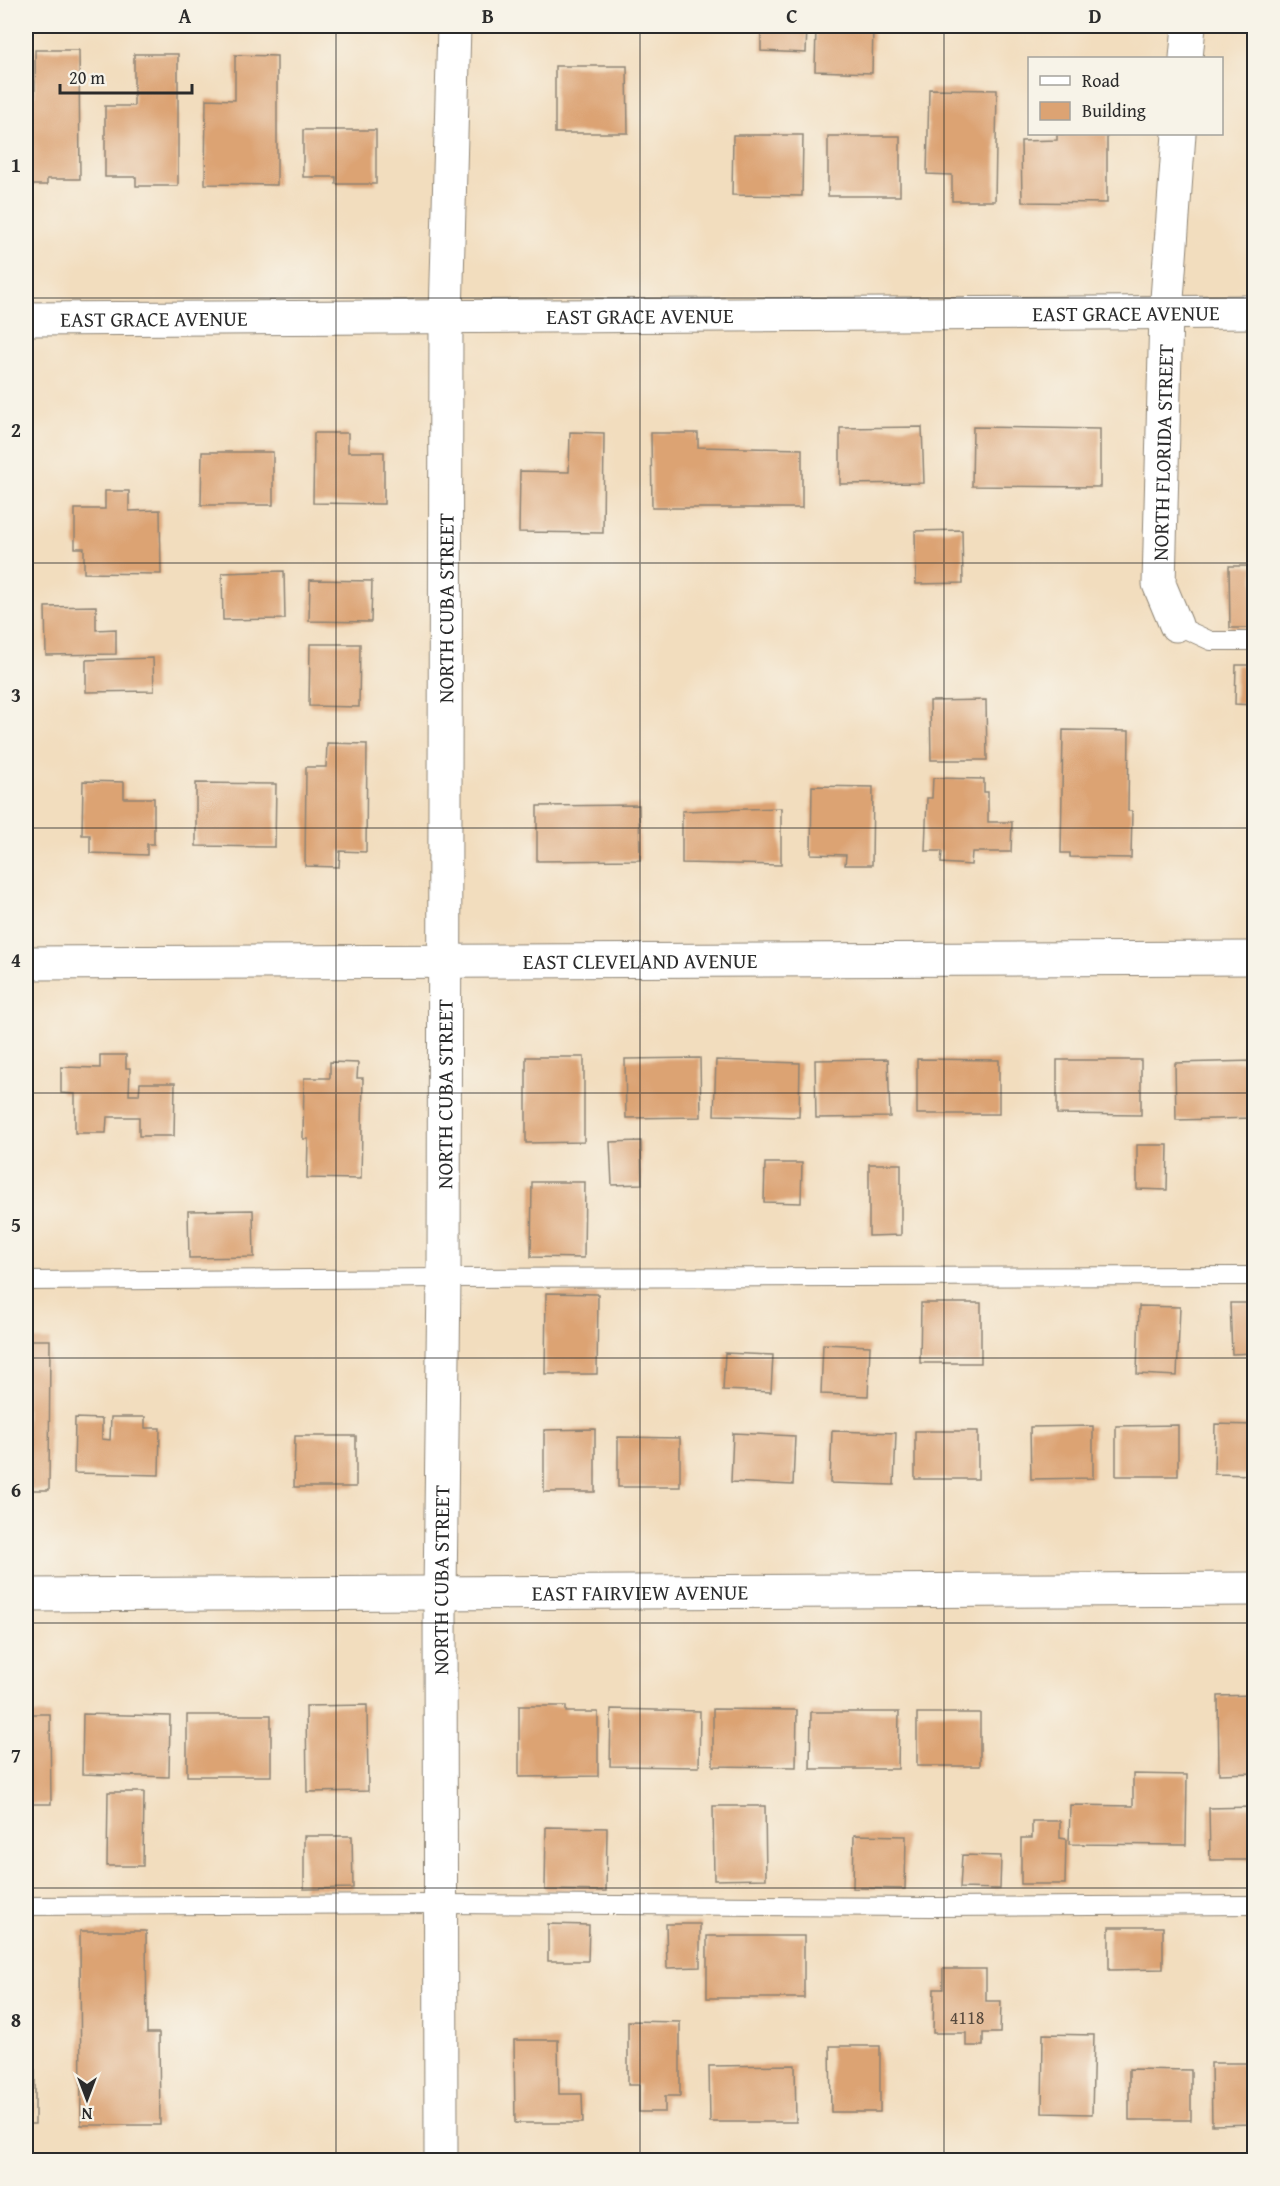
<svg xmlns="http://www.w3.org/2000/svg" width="1280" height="2186" font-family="'Gentium Book Plus',serif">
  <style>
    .building { fill: #dca373 }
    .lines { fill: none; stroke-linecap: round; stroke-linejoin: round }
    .lane-casing { stroke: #8e8474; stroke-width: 20 }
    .street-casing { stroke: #8e8474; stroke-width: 35 }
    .lane { stroke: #fff; stroke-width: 18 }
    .street { stroke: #fff; stroke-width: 33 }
    .grid { fill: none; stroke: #2b2b2b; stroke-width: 1.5; stroke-opacity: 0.55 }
    .labels { text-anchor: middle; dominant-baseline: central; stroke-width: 6; stroke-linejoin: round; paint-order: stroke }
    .number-label { font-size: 18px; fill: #57493d }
    .street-label { font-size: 21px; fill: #2b2b2b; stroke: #f7f3e8 }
    .neatline { fill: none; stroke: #2b2b2b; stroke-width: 2 }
    .grid-label { font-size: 20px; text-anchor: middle; font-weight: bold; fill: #2b2b2b }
  </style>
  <rect width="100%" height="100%" fill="#f7f3e8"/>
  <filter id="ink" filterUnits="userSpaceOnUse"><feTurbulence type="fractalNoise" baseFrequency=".0167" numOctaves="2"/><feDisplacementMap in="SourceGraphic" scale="12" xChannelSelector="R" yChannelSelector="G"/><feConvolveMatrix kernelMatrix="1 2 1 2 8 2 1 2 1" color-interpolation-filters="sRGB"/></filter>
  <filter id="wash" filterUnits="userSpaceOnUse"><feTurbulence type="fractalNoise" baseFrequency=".008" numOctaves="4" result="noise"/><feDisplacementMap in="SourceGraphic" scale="24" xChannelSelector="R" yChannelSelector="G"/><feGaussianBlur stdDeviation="1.35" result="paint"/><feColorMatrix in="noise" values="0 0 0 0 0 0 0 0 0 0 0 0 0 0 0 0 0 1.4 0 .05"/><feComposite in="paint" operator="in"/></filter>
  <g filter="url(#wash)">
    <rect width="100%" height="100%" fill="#f2ddbe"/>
    <g id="blocks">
      <!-- building -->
      <path class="building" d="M 761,26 L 807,26 L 806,53 L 761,51 Z
        M 816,26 L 873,26 L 872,73 L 815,71 Z
        M 35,50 L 79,50 L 80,179 L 47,179 L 47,185 L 26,185 L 26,95 L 35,95 Z
        M 134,54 L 178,54 L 178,186 L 136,186 L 136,177 L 105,177 L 105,106 L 134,106 Z
        M 235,55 L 277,56 L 277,185 L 205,184 L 206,99 L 235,100 Z
        M 555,66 L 627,66 L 628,133 L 555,133 Z
        M 929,89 L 997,90 L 995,201 L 952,201 L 952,175 L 927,174 Z
        M 303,130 L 376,130 L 376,184 L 336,184 L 336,177 L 303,177 Z
        M 1057,134 L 1107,134 L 1107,203 L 1022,202 L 1021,141 L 1057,140 Z
        M 733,135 L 803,135 L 802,196 L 732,195 Z
        M 828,136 L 900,136 L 900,196 L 828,196 Z
        M 922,427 L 924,483 L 840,484 L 840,428 Z
        M 973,427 L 1100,429 L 1100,487 L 972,486 Z
        M 570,432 L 604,433 L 603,533 L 519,532 L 520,471 L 569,472 Z
        M 314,433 L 348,433 L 348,452 L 384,452 L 384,504 L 313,503 Z
        M 651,433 L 698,433 L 698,447 L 802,449 L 802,508 L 652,508 Z
        M 202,452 L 273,452 L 273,505 L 201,505 Z
        M 26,455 L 31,455 L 31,504 L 26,504 Z
        M 105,491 L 129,491 L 129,511 L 160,510 L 161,574 L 84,573 L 84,548 L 75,548 L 75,509 L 105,509 Z
        M 962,530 L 963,583 L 916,584 L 915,531 Z
        M 1229,566 L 1254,566 L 1254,628 L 1230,628 Z
        M 284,571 L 285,619 L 223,620 L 222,573 Z
        M 310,580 L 372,581 L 371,622 L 309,621 Z
        M 96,606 L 96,630 L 116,629 L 116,654 L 46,655 L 45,607 Z
        M 310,644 L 360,644 L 359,707 L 309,706 Z
        M 153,658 L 154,691 L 86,692 L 86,660 Z
        M 1236,665 L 1254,665 L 1254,705 L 1235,704 Z
        M 986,700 L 987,760 L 931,760 L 930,701 Z
        M 1063,730 L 1129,731 L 1128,811 L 1132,811 L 1131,858 L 1070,857 L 1070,853 L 1061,853 Z
        M 327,743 L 367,744 L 366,852 L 340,851 L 339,867 L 305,866 L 306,767 L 326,767 Z
        M 933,778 L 984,779 L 984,792 L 988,792 L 988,822 L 1012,822 L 1011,852 L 972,852 L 971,865 L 941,863 L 942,851 L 925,851 L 927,798 L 932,798 Z
        M 83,781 L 124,782 L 124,798 L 154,798 L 154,844 L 147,844 L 147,855 L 90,853 L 90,835 L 82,835 Z
        M 196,783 L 276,784 L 275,847 L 196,846 Z
        M 812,786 L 873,787 L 872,865 L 845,865 L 846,855 L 811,854 Z
        M 639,805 L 640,860 L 537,861 L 537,806 Z
        M 781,808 L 781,865 L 682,863 L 682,811 Z
        M 100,1055 L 126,1055 L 126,1068 L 130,1068 L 129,1095 L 139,1095 L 140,1083 L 175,1083 L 174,1136 L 139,1136 L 139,1117 L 107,1117 L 106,1133 L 75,1133 L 75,1094 L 61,1093 L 61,1067 L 100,1068 Z
        M 526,1057 L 584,1057 L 584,1142 L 526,1143 Z
        M 700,1058 L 701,1117 L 626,1118 L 625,1059 Z
        M 888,1059 L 890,1117 L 816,1118 L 815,1060 Z
        M 917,1059 L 999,1060 L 999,1114 L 917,1114 Z
        M 716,1060 L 800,1063 L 799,1117 L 714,1115 Z
        M 1057,1060 L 1141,1060 L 1141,1115 L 1057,1114 Z
        M 1254,1061 L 1254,1118 L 1176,1120 L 1175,1063 Z
        M 330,1062 L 358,1063 L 357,1078 L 363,1078 L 361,1179 L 307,1178 L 308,1139 L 303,1139 L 304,1078 L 330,1078 Z
        M 641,1141 L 642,1184 L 612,1185 L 610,1142 Z
        M 1137,1145 L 1168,1145 L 1167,1190 L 1137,1189 Z
        M 765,1163 L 802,1163 L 801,1203 L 764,1202 Z
        M 869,1164 L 901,1164 L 901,1235 L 869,1236 Z
        M 532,1182 L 585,1182 L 584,1258 L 531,1257 Z
        M 253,1210 L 254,1257 L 189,1258 L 188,1211 Z
        M 546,1293 L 598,1294 L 597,1374 L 545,1374 Z
        M 921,1303 L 981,1303 L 981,1363 L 920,1363 Z
        M 1230,1303 L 1254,1303 L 1254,1353 L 1232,1354 Z
        M 1139,1306 L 1180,1307 L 1177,1376 L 1137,1374 Z
        M 26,1340 L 50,1340 L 49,1490 L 26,1490 Z
        M 823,1344 L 870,1346 L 868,1396 L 821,1394 Z
        M 725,1353 L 773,1355 L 771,1392 L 723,1390 Z
        M 111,1417 L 145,1417 L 145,1428 L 160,1428 L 159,1475 L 74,1473 L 75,1418 L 102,1419 L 102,1439 L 110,1440 Z
        M 1215,1424 L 1254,1425 L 1254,1475 L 1214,1474 Z
        M 1178,1425 L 1178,1476 L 1116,1476 L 1116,1426 Z
        M 1093,1426 L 1093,1478 L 1031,1479 L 1030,1427 Z
        M 595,1429 L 595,1492 L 544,1492 L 544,1430 Z
        M 832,1431 L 896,1433 L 894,1485 L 830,1483 Z
        M 915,1431 L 978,1431 L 978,1479 L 915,1479 Z
        M 733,1433 L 795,1436 L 793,1485 L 731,1482 Z
        M 295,1436 L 356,1436 L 356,1487 L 294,1487 Z
        M 618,1437 L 680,1438 L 680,1487 L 618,1487 Z
        M 1254,1695 L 1254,1773 L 1219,1774 L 1218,1696 Z
        M 367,1705 L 368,1791 L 307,1792 L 306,1706 Z
        M 519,1706 L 566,1706 L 566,1712 L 598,1712 L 598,1776 L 519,1777 Z
        M 611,1709 L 700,1711 L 699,1767 L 610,1766 Z
        M 713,1709 L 797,1710 L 796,1767 L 713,1766 Z
        M 811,1712 L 899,1712 L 898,1769 L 810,1769 Z
        M 917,1713 L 980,1713 L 980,1766 L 917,1766 Z
        M 26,1714 L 50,1714 L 51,1804 L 26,1804 Z
        M 83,1714 L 170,1716 L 169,1777 L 82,1774 Z
        M 187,1715 L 271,1715 L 271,1776 L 187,1776 Z
        M 1133,1774 L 1187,1775 L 1186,1845 L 1069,1844 L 1070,1805 L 1133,1806 Z
        M 108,1792 L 144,1792 L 143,1866 L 107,1866 Z
        M 713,1806 L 765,1806 L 766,1879 L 714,1880 Z
        M 1254,1807 L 1254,1860 L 1210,1860 L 1209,1808 Z
        M 1032,1821 L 1060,1821 L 1060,1838 L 1066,1839 L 1065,1884 L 1021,1884 L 1021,1838 L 1032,1838 Z
        M 546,1827 L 607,1828 L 606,1891 L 545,1890 Z
        M 854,1835 L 906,1836 L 905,1889 L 853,1888 Z
        M 304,1836 L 352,1836 L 353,1888 L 304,1889 Z
        M 962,1855 L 1001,1856 L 1000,1889 L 960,1888 Z
        M 548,1924 L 589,1925 L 588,1961 L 548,1961 Z
        M 666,1924 L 700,1924 L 700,1967 L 667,1968 Z
        M 1109,1927 L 1163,1927 L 1163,1969 L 1109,1970 Z
        M 80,1931 L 146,1931 L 147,2033 L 159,2033 L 160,2125 L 81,2125 Z
        M 707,1936 L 804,1936 L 804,1998 L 707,1998 Z
        M 943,1969 L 986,1969 L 986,2001 L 1001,2001 L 1000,2033 L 983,2033 L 983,2046 L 966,2046 L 966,2033 L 933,2033 L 934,1989 L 943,1989 Z
        M 628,2021 L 680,2022 L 680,2096 L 665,2096 L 665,2112 L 639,2112 L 639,2085 L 628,2085 Z
        M 1043,2034 L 1094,2035 L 1092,2114 L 1042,2113 Z
        M 514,2040 L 558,2040 L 559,2094 L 582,2094 L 583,2123 L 515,2123 Z
        M 830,2046 L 880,2046 L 880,2112 L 831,2112 Z
        M 1211,2063 L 1254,2063 L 1254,2124 L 1212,2125 Z
        M 795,2065 L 796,2122 L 710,2122 L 709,2066 Z
        M 1129,2069 L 1191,2070 L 1191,2120 L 1129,2120 Z
        M 26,2070 L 35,2070 L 35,2124 L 26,2124 Z"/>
    </g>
  </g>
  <g filter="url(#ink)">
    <use href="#blocks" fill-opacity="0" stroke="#8e8474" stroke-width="1.5"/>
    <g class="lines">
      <defs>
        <path id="lane" d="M 1176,625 L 1211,641 L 1254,641
          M 26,1281 L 444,1278 L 1254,1276
          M 26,1906 L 440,1904 L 934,1907 L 1254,1905"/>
        <g id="street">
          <path d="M 1186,58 L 1189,26"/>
          <path id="s1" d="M 26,319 L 1254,312"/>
          <path id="s2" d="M 1176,625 L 1159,584 L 1166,313 L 1179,134"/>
          <path id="s3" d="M 26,963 L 1254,958"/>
          <path id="s4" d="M 26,1595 L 1254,1589"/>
          <path id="s5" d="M 441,2160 L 440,1593 L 444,1278 L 446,316 L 454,26"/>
        </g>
      </defs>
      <!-- lane casing -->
      <use href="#lane" class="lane-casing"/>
      <!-- street casing -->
      <use href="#street" class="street-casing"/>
      <!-- lane -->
      <use href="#lane" class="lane"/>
      <!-- street -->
      <use href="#street" class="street"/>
    </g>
  </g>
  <!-- grid -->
  <path class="grid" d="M 336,26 L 336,2160M 640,26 L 640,2160M 944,26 L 944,2160M 26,298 L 1254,298M 26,563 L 1254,563M 26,828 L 1254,828M 26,1093 L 1254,1093M 26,1358 L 1254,1358M 26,1623 L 1254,1623M 26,1888 L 1254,1888"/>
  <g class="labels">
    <!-- number labels -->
    <g class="number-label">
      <text x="967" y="2017">4118</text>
    </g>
    <!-- street labels -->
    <g class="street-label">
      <text stroke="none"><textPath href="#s1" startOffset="1100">EAST GRACE AVENUE</textPath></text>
      <text stroke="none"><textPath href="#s1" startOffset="614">EAST GRACE AVENUE</textPath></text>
      <text stroke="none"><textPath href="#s1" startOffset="128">EAST GRACE AVENUE</textPath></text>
      <text stroke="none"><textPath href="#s2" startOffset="176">NORTH FLORIDA STREET</textPath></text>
      <text stroke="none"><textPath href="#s5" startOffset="1552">NORTH CUBA STREET</textPath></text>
      <text stroke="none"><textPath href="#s3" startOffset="614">EAST CLEVELAND AVENUE</textPath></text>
      <text stroke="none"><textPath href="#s5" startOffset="1066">NORTH CUBA STREET</textPath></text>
      <text stroke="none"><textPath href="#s5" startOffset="580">NORTH CUBA STREET</textPath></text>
      <text stroke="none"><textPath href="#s4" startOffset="614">EAST FAIRVIEW AVENUE</textPath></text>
    </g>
  </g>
  <!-- margin -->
  <rect width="1280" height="2186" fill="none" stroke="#f7f3e8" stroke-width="66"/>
  <!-- legend -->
  <rect x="1028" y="57" width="195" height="78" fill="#f7f3e8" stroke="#a5a39c" stroke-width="1.5"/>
  <rect x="1040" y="76" width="30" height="9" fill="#ffffff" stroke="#a5a39c" stroke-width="1.5"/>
  <text x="1082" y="87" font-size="18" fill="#2b2b2b">Road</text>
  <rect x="1040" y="102" width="30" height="18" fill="#dca373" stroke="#a5a39c" stroke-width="1.5"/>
  <text x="1082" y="117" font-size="18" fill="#2b2b2b">Building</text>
  <!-- north arrow -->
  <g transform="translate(87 2099) rotate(180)" stroke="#f7f3e8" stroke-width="4.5" paint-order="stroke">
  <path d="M0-4.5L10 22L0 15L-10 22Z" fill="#2b2b2b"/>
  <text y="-9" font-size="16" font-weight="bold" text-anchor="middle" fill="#2b2b2b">N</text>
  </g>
  <!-- scale -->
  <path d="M60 84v9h132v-9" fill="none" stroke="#2b2b2b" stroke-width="3"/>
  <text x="69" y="84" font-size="18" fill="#2b2b2b" stroke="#f7f3e8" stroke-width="4.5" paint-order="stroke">20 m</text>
  <rect x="33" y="33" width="1214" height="2120" class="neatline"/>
  <g class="grid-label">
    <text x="185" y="23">A</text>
    <text x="488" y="23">B</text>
    <text x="792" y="23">C</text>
    <text x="1095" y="23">D</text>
    <text x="16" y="172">1</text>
    <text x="16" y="437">2</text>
    <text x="16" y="702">3</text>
    <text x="16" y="967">4</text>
    <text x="16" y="1232">5</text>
    <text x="16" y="1497">6</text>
    <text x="16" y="1762">7</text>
    <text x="16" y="2027">8</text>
  </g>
</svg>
